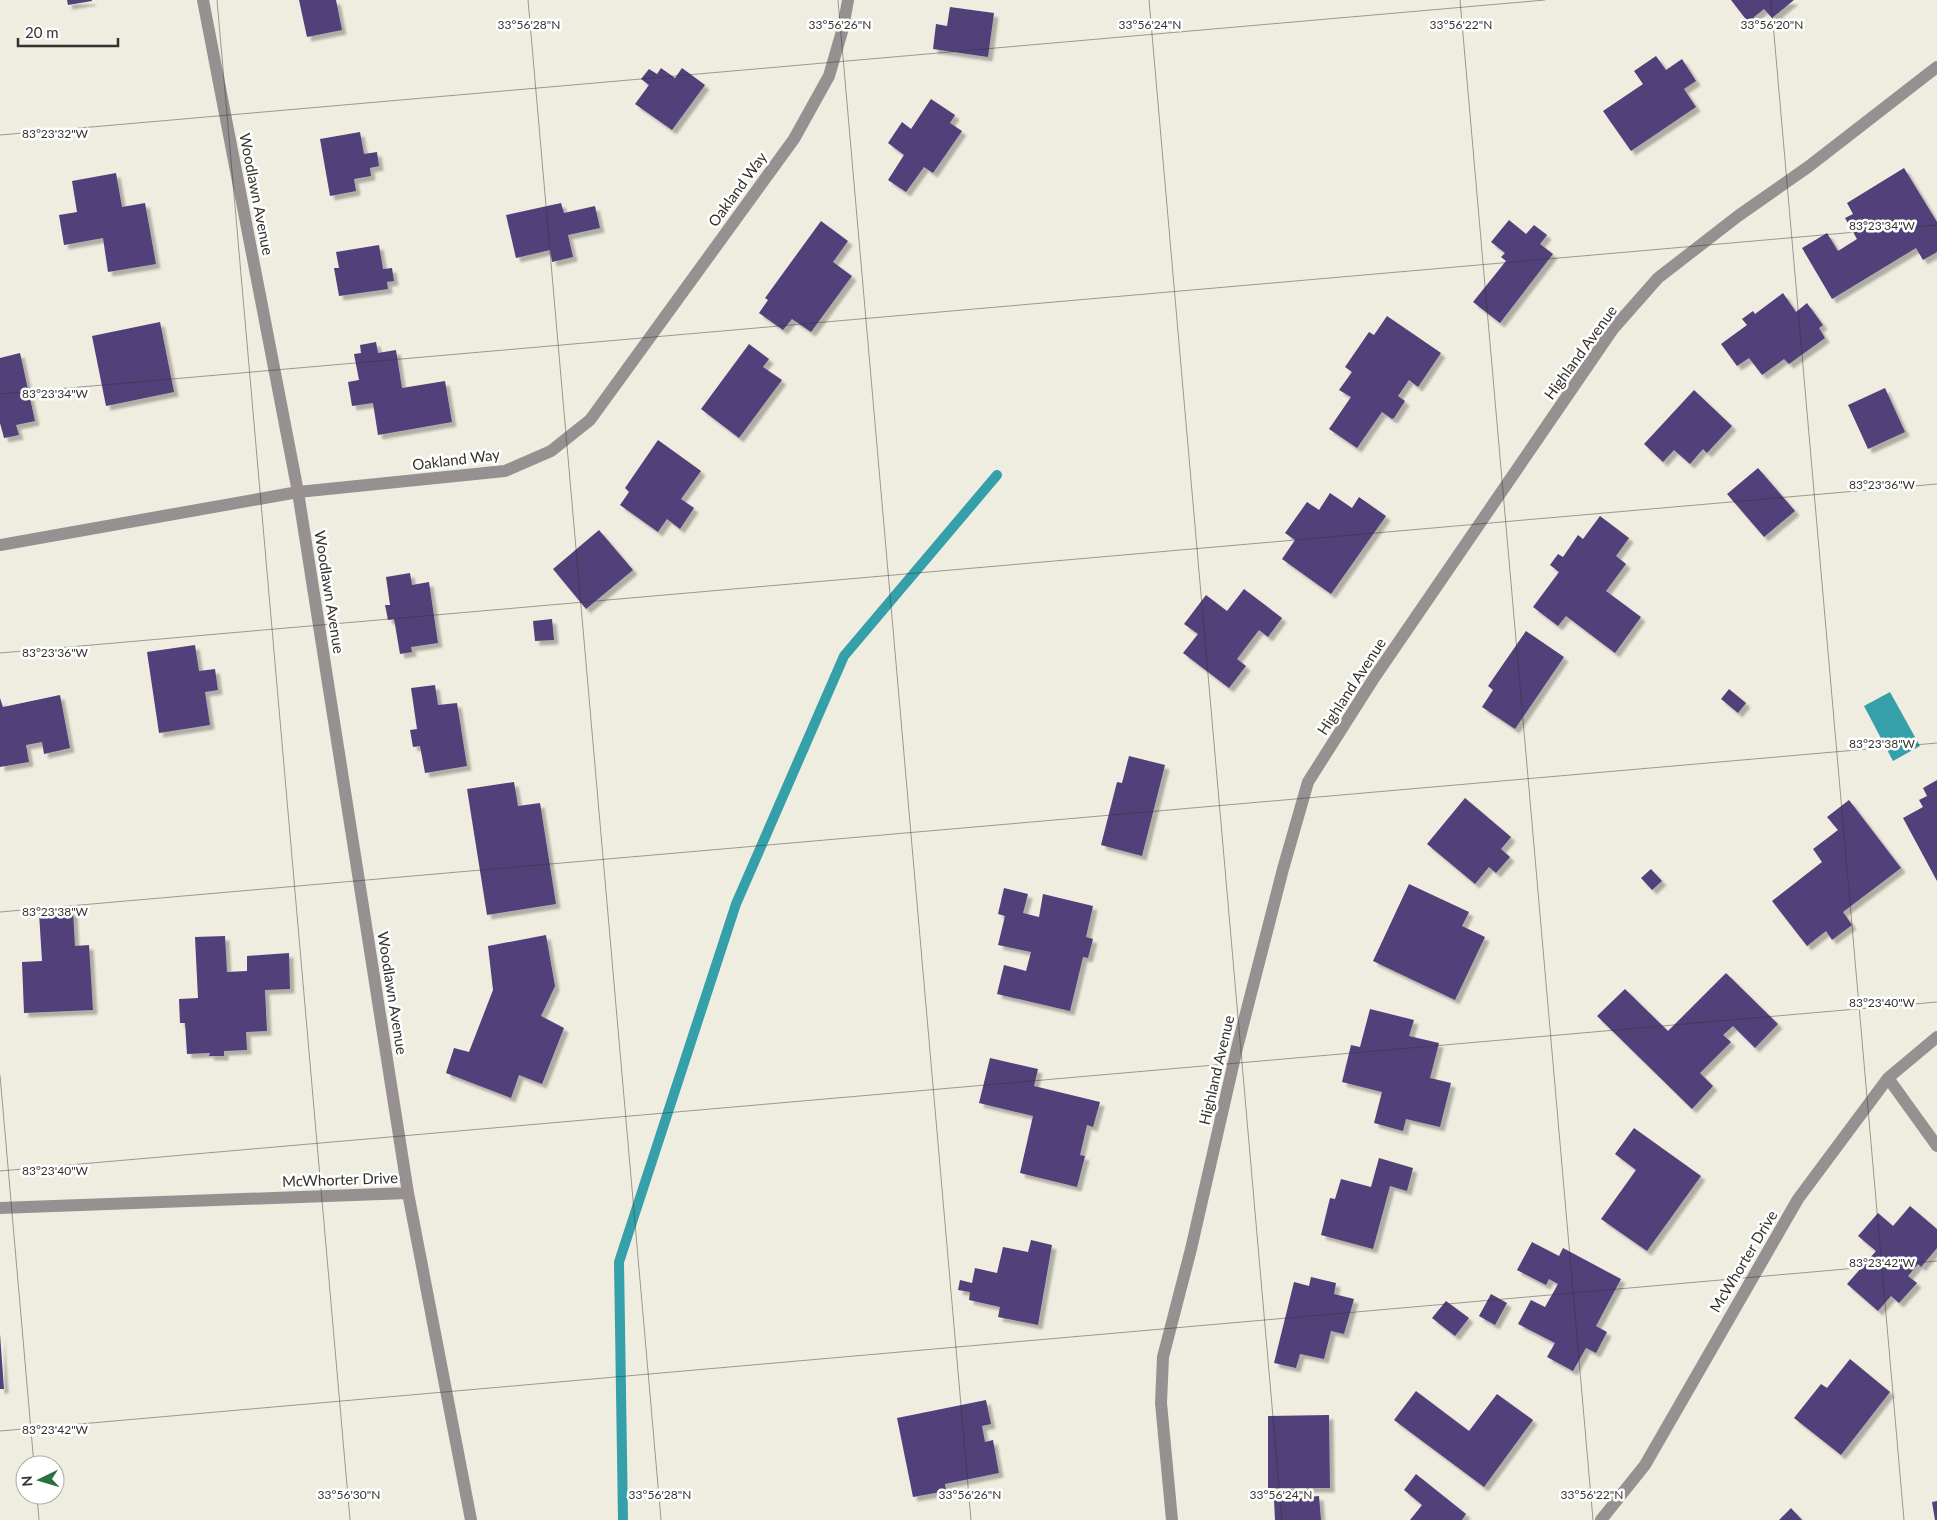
<svg xmlns="http://www.w3.org/2000/svg" width="1937" height="1520" font-family="Lato,sans-serif">
  <style>
    .water { fill: #35a0a9 }
    .lines { fill: none; stroke-linecap: round; stroke-linejoin: round }
    .stream { stroke: #35a0a9; stroke-width: 10 }
    .building { fill: #51407a; filter: url(#shadow) }
    .minor { stroke: #969090; stroke-width: 12 }
    .ticks { fill: none; stroke: #33322e; stroke-width: 1; stroke-opacity: 0.45 }
    .labels { text-anchor: middle; dominant-baseline: central; stroke-width: 5; stroke-linejoin: round; paint-order: stroke }
    .street-label { font-size: 15px; fill: #33322e; stroke: #fff }
    .ticks-label { font-size: 12px; text-anchor: middle; fill: #33322e; stroke: #fff; stroke-width: 5; stroke-linejoin: round; paint-order: stroke }
  </style>
  <defs>
    <filter id="shadow"><feDropShadow dx="4.5" dy="4.5" stdDeviation="1" flood-color="#0004"/></filter>
  </defs>
  <rect width="100%" height="100%" fill="#efede0"/>
  <!-- water -->
  <path class="water" d="M 1890,692 L 1920,746 L 1893,761 L 1864,706 Z"/>
  <g class="lines">
    <!-- stream -->
    <path class="stream" d="M 623,1520 L 619,1262 L 736,904 L 844,656 L 997,475"/>
  </g>
  <!-- building -->
  <path class="building" d="M 67,0 L 92,0 L 92,1 L 68,5 Z
    M 299,0 L 336,0 L 342,30 L 307,37 Z
    M 1731,0 L 1794,0 L 1772,18 L 1764,9 L 1748,22 Z
    M 950,7 L 994,13 L 988,57 L 933,49 L 936,24 L 947,26 Z
    M 1656,56 L 1666,70 L 1682,59 L 1696,81 L 1684,89 L 1696,107 L 1631,151 L 1603,111 L 1643,84 L 1634,71 Z
    M 661,68 L 675,78 L 682,68 L 705,85 L 672,130 L 635,104 L 649,85 L 641,79 L 649,69 L 657,74 Z
    M 931,99 L 955,115 L 950,123 L 962,131 L 933,173 L 924,167 L 906,192 L 888,180 L 904,155 L 888,143 L 902,122 L 911,129 Z
    M 360,132 L 364,154 L 377,152 L 379,166 L 370,168 L 371,176 L 354,179 L 356,191 L 330,196 L 320,139 Z
    M 1904,168 L 1937,222 L 1937,252 L 1923,260 L 1916,248 L 1832,299 L 1802,248 L 1827,233 L 1838,251 L 1857,239 L 1845,218 L 1853,214 L 1847,203 Z
    M 116,173 L 122,207 L 145,203 L 156,264 L 108,272 L 103,238 L 64,245 L 59,215 L 77,212 L 72,181 Z
    M 561,203 L 564,213 L 595,206 L 600,228 L 568,235 L 573,257 L 552,262 L 550,250 L 516,258 L 506,215 Z
    M 1509,220 L 1526,234 L 1534,225 L 1547,235 L 1540,244 L 1553,254 L 1500,323 L 1473,302 L 1506,261 L 1501,257 L 1505,253 L 1491,242 Z
    M 821,221 L 848,241 L 833,262 L 852,276 L 811,332 L 792,319 L 783,330 L 759,313 L 768,300 L 765,298 Z
    M 379,245 L 383,269 L 392,268 L 394,281 L 387,282 L 388,289 L 339,296 L 334,268 L 339,268 L 336,252 Z
    M 1783,293 L 1796,312 L 1807,303 L 1823,325 L 1819,328 L 1825,338 L 1789,364 L 1784,359 L 1762,375 L 1749,358 L 1737,366 L 1721,344 L 1747,325 L 1742,319 L 1753,311 L 1755,314 Z
    M 1387,316 L 1441,353 L 1418,387 L 1409,380 L 1398,396 L 1405,401 L 1394,418 L 1392,419 L 1382,412 L 1357,448 L 1329,429 L 1351,397 L 1339,390 L 1352,372 L 1345,367 L 1369,332 L 1374,335 Z
    M 160,322 L 174,392 L 106,406 L 92,336 Z
    M 376,342 L 378,353 L 396,350 L 402,388 L 445,381 L 452,422 L 378,435 L 373,403 L 352,406 L 348,382 L 359,380 L 354,354 L 361,353 L 360,345 Z
    M 749,344 L 769,359 L 763,367 L 782,380 L 739,438 L 701,409 Z
    M 20,353 L 35,421 L 16,425 L 19,435 L 4,438 L 0,423 L 0,358 Z
    M 1885,388 L 1905,432 L 1868,449 L 1848,405 Z
    M 1694,390 L 1732,426 L 1707,453 L 1703,449 L 1690,464 L 1674,450 L 1663,462 L 1644,444 Z
    M 658,440 L 701,471 L 681,499 L 694,508 L 680,529 L 667,519 L 658,532 L 620,505 L 629,492 L 625,488 Z
    M 1758,468 L 1795,511 L 1764,537 L 1727,494 Z
    M 1330,493 L 1352,508 L 1359,497 L 1386,516 L 1331,594 L 1282,559 L 1295,540 L 1285,533 L 1307,502 L 1319,510 Z
    M 1600,516 L 1629,538 L 1616,556 L 1626,564 L 1606,591 L 1641,617 L 1615,653 L 1566,616 L 1558,626 L 1533,607 L 1559,572 L 1550,565 L 1558,554 L 1563,557 L 1578,535 L 1583,539 Z
    M 599,530 L 633,570 L 586,609 L 553,569 Z
    M 410,573 L 412,585 L 429,582 L 438,643 L 411,647 L 412,652 L 400,654 L 394,619 L 388,620 L 385,605 L 390,605 L 386,577 Z
    M 1244,589 L 1282,618 L 1268,637 L 1259,630 L 1243,651 L 1237,659 L 1246,666 L 1229,688 L 1183,653 L 1198,634 L 1184,624 L 1206,595 L 1227,611 Z
    M 552,619 L 554,640 L 535,641 L 533,621 Z
    M 1526,631 L 1564,657 L 1515,729 L 1482,707 L 1493,690 L 1488,686 Z
    M 195,645 L 199,671 L 215,669 L 218,690 L 205,692 L 210,725 L 159,733 L 147,652 Z
    M 435,685 L 438,705 L 457,703 L 467,766 L 425,773 L 420,746 L 413,747 L 410,730 L 417,729 L 411,688 Z
    M 1729,689 L 1746,703 L 1738,713 L 1721,699 Z
    M 60,695 L 70,748 L 44,754 L 42,742 L 26,745 L 29,762 L 0,767 L 0,698 L 3,707 Z
    M 1129,756 L 1165,765 L 1142,856 L 1101,845 L 1117,782 L 1122,783 Z
    M 1937,780 L 1937,881 L 1903,818 L 1923,807 L 1919,800 L 1927,796 L 1923,788 Z
    M 514,782 L 518,806 L 540,803 L 556,904 L 487,915 L 467,789 Z
    M 1465,798 L 1511,837 L 1501,849 L 1510,857 L 1496,873 L 1489,867 L 1475,884 L 1427,844 Z
    M 1849,800 L 1901,868 L 1843,912 L 1852,925 L 1832,940 L 1826,931 L 1807,946 L 1772,901 L 1822,862 L 1813,849 L 1838,830 L 1827,817 Z
    M 1651,869 L 1662,881 L 1652,890 L 1641,878 Z
    M 1409,884 L 1469,912 L 1462,926 L 1485,937 L 1455,1000 L 1373,961 Z
    M 1004,888 L 1028,894 L 1023,913 L 1039,917 L 1043,894 L 1093,906 L 1086,937 L 1093,939 L 1088,958 L 1083,957 L 1070,1011 L 997,994 L 1004,965 L 1026,971 L 1031,952 L 998,945 L 1005,916 L 998,914 Z
    M 73,911 L 75,946 L 89,945 L 93,1010 L 24,1013 L 22,962 L 42,961 L 39,913 Z
    M 546,935 L 555,986 L 541,1016 L 564,1028 L 542,1084 L 519,1075 L 511,1098 L 446,1073 L 454,1048 L 469,1052 L 493,990 L 488,946 Z
    M 225,936 L 227,972 L 247,971 L 247,956 L 289,953 L 290,989 L 265,990 L 267,1031 L 246,1032 L 247,1050 L 224,1051 L 224,1056 L 209,1056 L 210,1053 L 187,1054 L 185,1023 L 180,1023 L 179,999 L 198,998 L 195,937 Z
    M 1726,973 L 1778,1024 L 1755,1048 L 1733,1026 L 1723,1035 L 1731,1042 L 1700,1073 L 1713,1086 L 1692,1109 L 1597,1016 L 1625,989 L 1668,1031 Z
    M 1370,1009 L 1414,1020 L 1409,1036 L 1439,1043 L 1430,1078 L 1451,1083 L 1440,1127 L 1406,1119 L 1403,1131 L 1374,1123 L 1382,1092 L 1342,1082 L 1351,1045 L 1360,1047 Z
    M 990,1058 L 1038,1069 L 1034,1086 L 1100,1102 L 1093,1127 L 1087,1125 L 1080,1155 L 1085,1156 L 1077,1187 L 1020,1173 L 1033,1116 L 979,1103 Z
    M 1634,1128 L 1701,1176 L 1647,1251 L 1601,1219 L 1636,1170 L 1615,1154 Z
    M 1379,1158 L 1413,1168 L 1407,1191 L 1390,1186 L 1373,1249 L 1321,1235 L 1330,1198 L 1335,1199 L 1341,1179 L 1371,1187 Z
    M 1910,1206 L 1937,1229 L 1937,1248 L 1921,1267 L 1918,1264 L 1908,1276 L 1917,1283 L 1899,1303 L 1891,1296 L 1878,1311 L 1847,1284 L 1876,1251 L 1858,1236 L 1878,1213 L 1893,1226 Z
    M 1031,1240 L 1052,1245 L 1038,1325 L 998,1317 L 1000,1307 L 969,1300 L 970,1292 L 958,1290 L 960,1280 L 972,1283 L 975,1268 L 997,1273 L 1003,1247 L 1028,1252 Z
    M 1532,1242 L 1559,1256 L 1563,1248 L 1621,1279 L 1596,1326 L 1607,1332 L 1596,1353 L 1586,1348 L 1573,1371 L 1547,1357 L 1555,1343 L 1518,1324 L 1531,1300 L 1545,1307 L 1558,1284 L 1549,1279 L 1546,1285 L 1517,1270 Z
    M 1311,1277 L 1336,1283 L 1334,1294 L 1354,1299 L 1344,1334 L 1331,1331 L 1324,1359 L 1300,1354 L 1296,1368 L 1274,1363 L 1294,1282 L 1309,1286 Z
    M 1491,1294 L 1507,1303 L 1495,1325 L 1479,1316 Z
    M 1446,1301 L 1469,1318 L 1455,1336 L 1432,1318 Z
    M 0,1334 L 4,1389 L 0,1389 Z
    M 1850,1359 L 1890,1392 L 1841,1455 L 1794,1418 L 1821,1384 L 1827,1388 Z
    M 1416,1391 L 1469,1431 L 1497,1394 L 1533,1420 L 1484,1487 L 1394,1420 Z
    M 986,1400 L 991,1424 L 982,1426 L 985,1442 L 993,1440 L 999,1473 L 945,1484 L 946,1491 L 913,1497 L 897,1418 Z
    M 1329,1415 L 1330,1488 L 1268,1488 L 1268,1416 Z
    M 1416,1474 L 1466,1514 L 1462,1520 L 1410,1520 L 1422,1505 L 1404,1490 Z
    M 1319,1496 L 1321,1520 L 1275,1520 L 1274,1500 Z
    M 1937,1501 L 1937,1520 L 1935,1520 L 1932,1502 Z
    M 1791,1508 L 1802,1520 L 1779,1520 Z"/>
  <g class="lines">
    <!-- minor -->
    <path class="minor" d="M 203,0 L 298,492 L 408,1193 L 471,1520
      M 0,545 L 298,492 L 505,471 L 551,451 L 590,420 L 794,139 L 829,76 L 843,28 L 848,0
      M 1888,1078 L 1937,1146
      M 0,1208 L 408,1193
      M 1172,1520 L 1161,1403 L 1163,1357 L 1191,1249 L 1237,1048 L 1283,869 L 1308,782 L 1374,678 L 1613,329 L 1658,278 L 1738,216 L 1808,167 L 1937,67
      M 1601,1520 L 1645,1465 L 1798,1199 L 1888,1078 L 1937,1037"/>
  </g>
  <!-- ticks -->
  <path class="ticks" d="M 217,0 L 350,1520M 528,0 L 661,1520M 838,0 L 971,1520M 1149,0 L 1282,1520M 1460,0 L 1593,1520M 1771,0 L 1904,1520M 0,135 L 1545,0M 0,394 L 1937,225M 0,653 L 1937,484M 0,912 L 1937,743M 0,1075 L 34,1465M 0,1171 L 1937,1002M 0,1431 L 1937,1261M 37,1495 L 39,1520"/>
  <g class="labels">
    <!-- street labels -->
    <g class="street-label">
      <text transform="translate(737 189) rotate(-54)">Oakland Way</text>
      <text transform="translate(257 194) rotate(79)">Woodlawn Avenue</text>
      <text transform="translate(1580 352) rotate(-54)">Highland Avenue</text>
      <text transform="translate(456 459) rotate(-7)">Oakland Way</text>
      <text transform="translate(330 592) rotate(81)">Woodlawn Avenue</text>
      <text transform="translate(1351 686) rotate(-57)">Highland Avenue</text>
      <text transform="translate(393 993) rotate(81)">Woodlawn Avenue</text>
      <text transform="translate(1216 1070) rotate(-77)">Highland Avenue</text>
      <text transform="translate(340 1179) rotate(-2)">McWhorter Drive</text>
      <text transform="translate(1743 1261) rotate(-59)">McWhorter Drive</text>
    </g>
  </g>
  <g class="ticks-label">
    <text x="529" y="29">33°56'28"N</text>
    <text x="840" y="29">33°56'26"N</text>
    <text x="1150" y="29">33°56'24"N</text>
    <text x="1461" y="29">33°56'22"N</text>
    <text x="1772" y="29">33°56'20"N</text>
    <text x="55" y="138">83°23'32"W</text>
    <text x="1882" y="230">83°23'34"W</text>
    <text x="55" y="398">83°23'34"W</text>
    <text x="1882" y="489">83°23'36"W</text>
    <text x="55" y="657">83°23'36"W</text>
    <text x="1882" y="748">83°23'38"W</text>
    <text x="55" y="916">83°23'38"W</text>
    <text x="1882" y="1007">83°23'40"W</text>
    <text x="55" y="1175">83°23'40"W</text>
    <text x="1882" y="1267">83°23'42"W</text>
    <text x="55" y="1434">83°23'42"W</text>
    <text x="349" y="1499">33°56'30"N</text>
    <text x="660" y="1499">33°56'28"N</text>
    <text x="970" y="1499">33°56'26"N</text>
    <text x="1281" y="1499">33°56'24"N</text>
    <text x="1592" y="1499">33°56'22"N</text>
  </g>
  <!-- north arrow -->
  <g transform="translate(40 1480) rotate(265)"><circle r="24" fill="#ffffff" stroke="#adadab"/>
  <path d="M0-4L9 19L0 12L-9 19Z" fill="#2a713e"/>
  <text y="-8" font-size="14" font-weight="bold" text-anchor="middle" fill="#33322e">N</text>
  </g>
  <!-- scale -->
  <path d="M18 38v8h100v-8" fill="none" stroke="#33322e" stroke-width="2.5"/>
  <text x="25" y="38" font-size="15" fill="#33322e" stroke="#ffffff" stroke-width="4" paint-order="stroke">20 m</text>
</svg>
